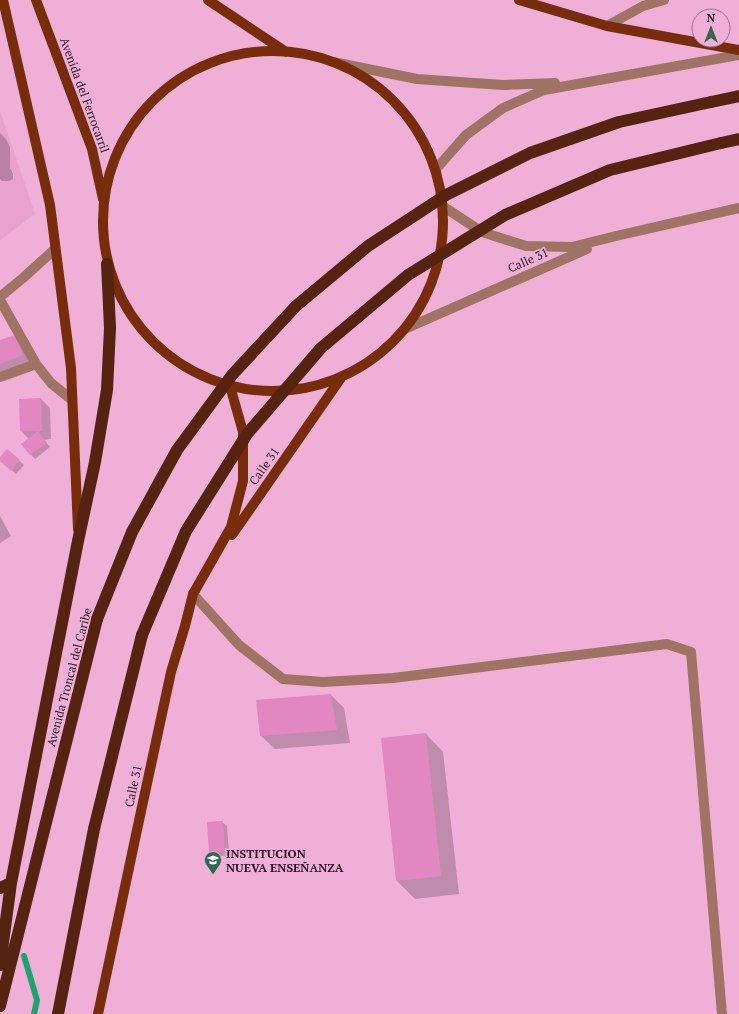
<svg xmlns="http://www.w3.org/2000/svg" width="739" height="1014" font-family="'PT Serif',serif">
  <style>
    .built { fill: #e8a2ce }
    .shadow { fill: #0003 }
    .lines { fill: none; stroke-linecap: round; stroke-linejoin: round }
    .stream { stroke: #1ea26f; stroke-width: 6 }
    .building { fill: #e287c2 }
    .minor { stroke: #a07464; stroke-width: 10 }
    .major { stroke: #772d0b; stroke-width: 10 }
    .highway { stroke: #55230f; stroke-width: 12 }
    .highway-bridge { stroke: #55230f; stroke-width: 12 }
    .labels { text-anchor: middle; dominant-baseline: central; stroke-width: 3.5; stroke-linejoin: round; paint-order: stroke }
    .street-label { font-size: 12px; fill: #2c1524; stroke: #efafd7 }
    .poi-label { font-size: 12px; font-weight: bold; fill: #2c1524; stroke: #efafd7; text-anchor: start }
  </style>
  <rect width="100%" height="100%" fill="#efafd7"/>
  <!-- built -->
  <path class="built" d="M 0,111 L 35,214 L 0,240 Z"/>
  <!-- shadow -->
  <path class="shadow" d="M 0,133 L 6,139 L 10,147 L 10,168 L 13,174 L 13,179 L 9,181 L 2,181 L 0,179 Z
    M 15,336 L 31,365 L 0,376 L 0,341 Z
    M 41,399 L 50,408 L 51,439 L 44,440 L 50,447 L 35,459 L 22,444 L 29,439 L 21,431 Z
    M 7,450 L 24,465 L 16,474 L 0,460 L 0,458 Z
    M 0,516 L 11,536 L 0,543 Z
    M 331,695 L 344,708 L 350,743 L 275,749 L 261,736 Z
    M 426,734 L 443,752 L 459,894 L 415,899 L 397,881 Z
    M 222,822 L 227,826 L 229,855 L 215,857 L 210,852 Z"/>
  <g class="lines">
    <!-- stream -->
    <path class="stream" d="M 24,956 L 37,1000 L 34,1014"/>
  </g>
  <!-- building -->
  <path class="building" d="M 15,335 L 23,355 L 0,364 L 0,340 Z
    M 41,398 L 42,431 L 20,431 L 19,399 Z
    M 38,431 L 47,443 L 30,455 L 21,444 Z
    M 7,449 L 20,460 L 11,471 L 0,461 L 0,457 Z
    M 331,694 L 337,730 L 260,736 L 256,700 Z
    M 426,733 L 441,876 L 396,881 L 381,738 Z
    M 223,821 L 225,851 L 209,853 L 207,822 Z"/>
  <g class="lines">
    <!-- minor -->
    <path class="minor" d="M 607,26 L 643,6 L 664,0
      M 333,62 L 417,79 L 503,85 L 555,83
      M 436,169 L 466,135 L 503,108 L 544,90 L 739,55
      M 444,207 L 482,232 L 526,246 L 572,247 L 616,236 L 739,208
      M 0,297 L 23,278 L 55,249
      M 0,300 L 36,364 L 51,383 L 72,400
      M 407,328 L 587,249
      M 0,377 L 36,364
      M 193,594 L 239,645 L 283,679 L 323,682 L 393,678 L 667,644 L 691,652 L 722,1014"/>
    <!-- major -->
    <path class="major" d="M 3,0 L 50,205 L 71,368 L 78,529
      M 36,0 L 92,149 L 103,199
      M 208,0 L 286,52
      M 519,0 L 607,26 L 739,50
      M103 221a170 170 0 1 1 340 0a170 170 0 1 1-340 0Z
      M 232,535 L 341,378
      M 98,1014 L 137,830 L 171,672 L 185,626 L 193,594 L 231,527 L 243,481 L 243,432 L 230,386"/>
    <!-- highway -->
    <path class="highway" d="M 711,102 L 739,96
      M 721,143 L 739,139
      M 0,888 L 11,883
      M 0,965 L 11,883 L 78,541 L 95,462 L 107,390 L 110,328 L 107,264
      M 0,1006 L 97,619
      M 58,1014 L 94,829 L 142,635"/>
    <!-- highway-bridge -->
    <path class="highway-bridge" d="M 97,619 L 132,532 L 177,450 L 232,375 L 296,306 L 368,246 L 446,195 L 530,153 L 619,122 L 711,102
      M 142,635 L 186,531 L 247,434 L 321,348 L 408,275 L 505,215 L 610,170 L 721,143"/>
  </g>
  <!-- icons -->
  <defs>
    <symbol id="school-pin" viewBox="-11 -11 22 30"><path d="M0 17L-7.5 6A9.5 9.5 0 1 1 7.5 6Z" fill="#32684f" stroke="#efafd7"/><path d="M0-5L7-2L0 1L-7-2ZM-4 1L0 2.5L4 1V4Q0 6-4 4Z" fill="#fff"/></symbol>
  </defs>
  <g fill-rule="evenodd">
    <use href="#school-pin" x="203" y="850" width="20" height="27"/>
  </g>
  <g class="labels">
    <!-- street labels -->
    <g class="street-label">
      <text transform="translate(85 95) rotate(70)">Avenida del Ferrocarril</text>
      <text transform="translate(528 260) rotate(-24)">Calle 31</text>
      <text transform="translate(264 466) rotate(-55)">Calle 31</text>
      <text transform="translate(69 677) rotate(-75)">Avenida Troncal del Caribe</text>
      <text transform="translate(133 786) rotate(-78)">Calle 31</text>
    </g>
    <!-- poi labels -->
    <g class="poi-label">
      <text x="226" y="853">INSTITUCION<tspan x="226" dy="14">NUEVA ENSEÑANZA</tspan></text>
    </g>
  </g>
  <!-- north arrow -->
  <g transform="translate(711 28)"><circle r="19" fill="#efafd7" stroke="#a1718f"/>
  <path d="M0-3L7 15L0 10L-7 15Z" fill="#32684f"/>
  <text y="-6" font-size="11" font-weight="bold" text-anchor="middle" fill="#2c1524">N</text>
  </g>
</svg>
